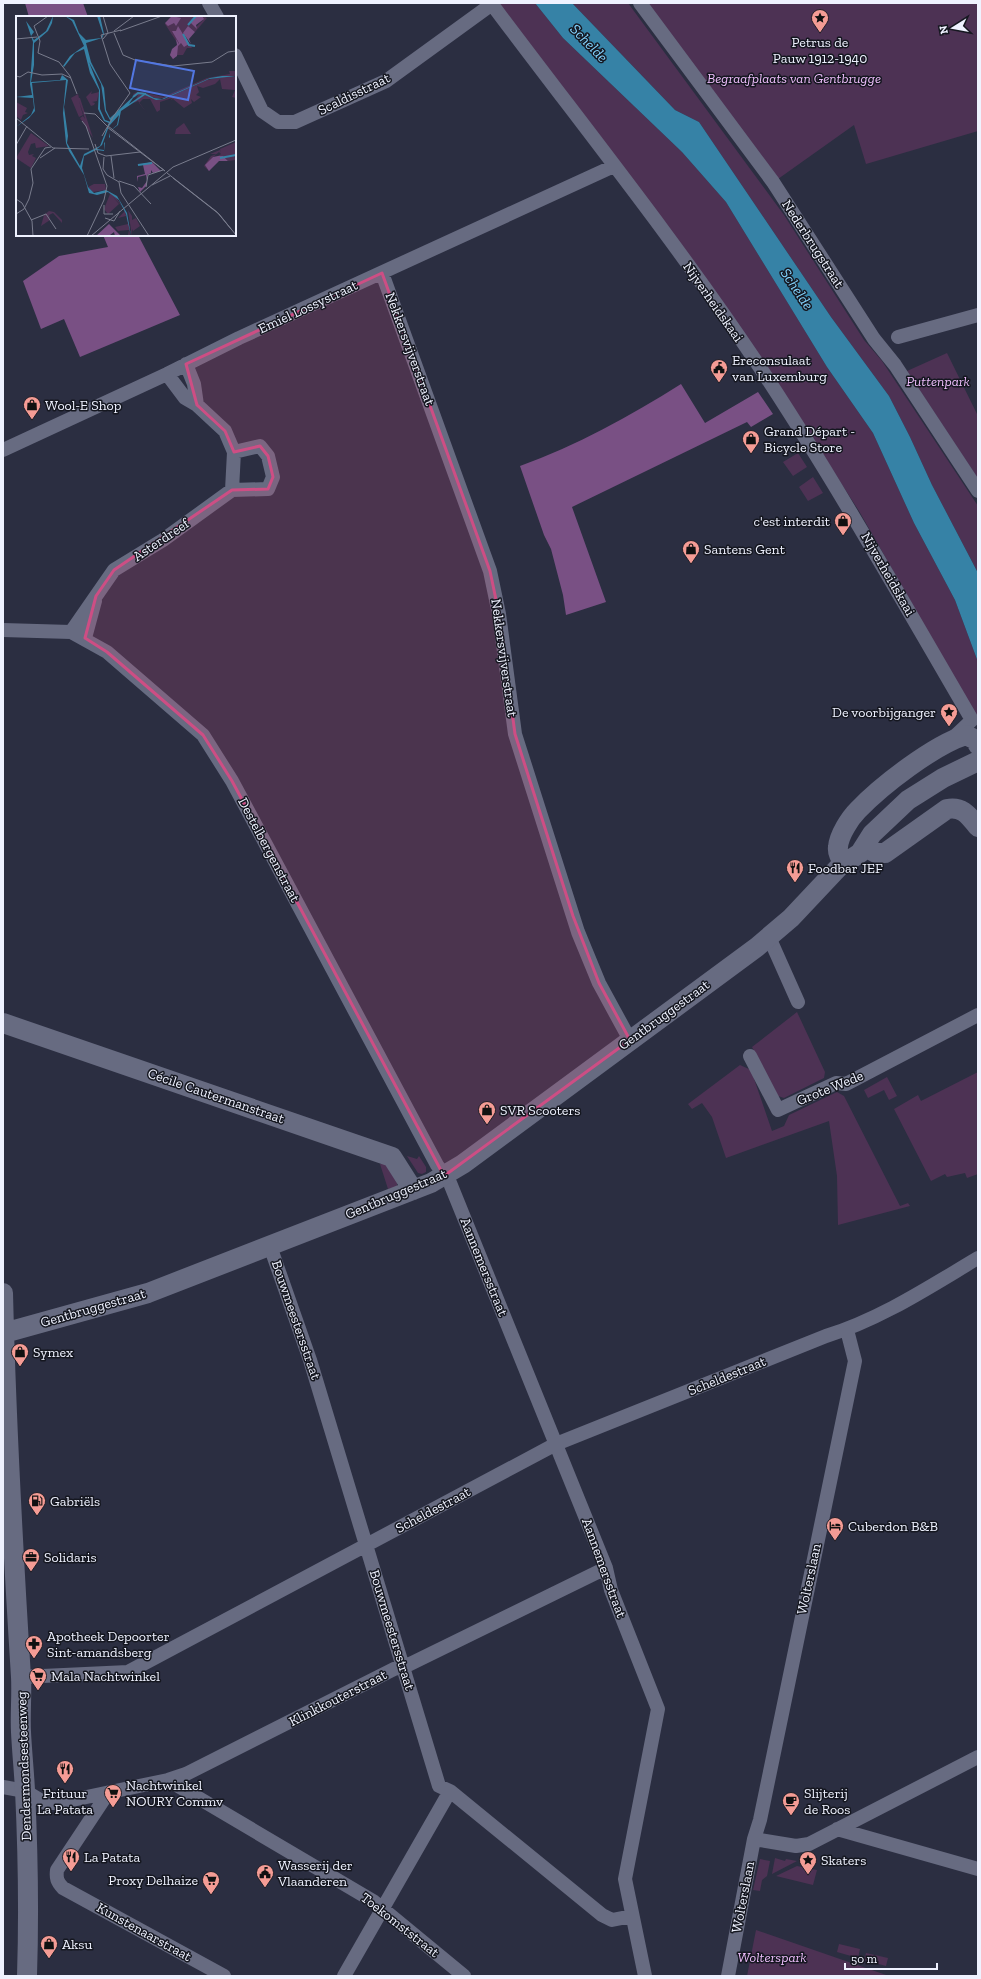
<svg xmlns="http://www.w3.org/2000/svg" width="981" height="1979" font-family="'Zilla Slab',serif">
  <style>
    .green { fill: #4d3254 }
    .forest { fill: #795084 }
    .water { fill: #3682a6 }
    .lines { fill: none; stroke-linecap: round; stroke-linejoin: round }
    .street { stroke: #676b81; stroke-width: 14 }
    .secondary { stroke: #676b81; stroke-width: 20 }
    .marked { fill: #cd4e84; fill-opacity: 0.2; stroke: #cd4e84; stroke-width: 3; stroke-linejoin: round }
    .labels { text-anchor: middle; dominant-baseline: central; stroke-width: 3; stroke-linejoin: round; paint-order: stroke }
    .poi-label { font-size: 14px; fill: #eff2ff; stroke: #151720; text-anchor: start }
    .park-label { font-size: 14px; font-style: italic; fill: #eebdfb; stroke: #151720 }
    .street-label { font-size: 14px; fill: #eff2ff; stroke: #151720 }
    .water-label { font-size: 15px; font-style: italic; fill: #82d2fc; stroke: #151720 }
    .inset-river { fill: none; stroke: #3682a6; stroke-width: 2 }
    .inset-road { fill: none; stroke: #797c8d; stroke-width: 1 }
    .view { fill: #5277e2; fill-opacity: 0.15; stroke: #5277e2; stroke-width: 2 }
    .inset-edge { fill: none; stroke: #eff2ff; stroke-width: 2 }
  </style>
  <rect width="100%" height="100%" fill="#2b2e41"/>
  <!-- green -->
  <path class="green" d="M 499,3 L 535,3 L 563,38 L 682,152 L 726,202 L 827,367 L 873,433 L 914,523 L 955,600 L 978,662 L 978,719 L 859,511 L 762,360 Z
    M 572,3 L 628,3 L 784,215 L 864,340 L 882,361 L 978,506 L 978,573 L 932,485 L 910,437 L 889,396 L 831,317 L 699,122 L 675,110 Z
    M 647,3 L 978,3 L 978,131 L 866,164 L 854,125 L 778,179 Z
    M 947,353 L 978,416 L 978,479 L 907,371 Z
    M 798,453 L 807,467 L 793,476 L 783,462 Z
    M 813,477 L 823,493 L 808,501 L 799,487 Z
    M 797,1012 L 825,1072 L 824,1078 L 784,1098 L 778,1096 L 752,1047 Z
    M 740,1065 L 751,1070 L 772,1131 L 784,1126 L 789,1115 L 837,1092 L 844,1096 L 900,1206 L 908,1203 L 910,1206 L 838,1225 L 837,1176 L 829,1121 L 726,1158 L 712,1117 L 702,1103 L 692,1109 L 688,1104 Z
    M 978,1072 L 978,1174 L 967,1178 L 965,1173 L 947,1177 L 945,1174 L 931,1181 L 894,1109 L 918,1095 L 921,1101 Z
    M 887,1077 L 897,1096 L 889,1100 L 884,1090 L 868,1098 L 864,1090 Z
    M 407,1156 L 417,1159 L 419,1156 L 426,1167 L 426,1172 L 422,1174 L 418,1173 Z
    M 380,1164 L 387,1164 L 397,1181 L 397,1187 L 388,1189 Z
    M 775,1858 L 785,1861 L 786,1859 L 797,1861 L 772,1874 Z
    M 760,1859 L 770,1861 L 767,1876 L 762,1880 L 760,1891 L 753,1890 Z
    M 797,1866 L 817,1870 L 813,1885 L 776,1876 Z
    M 756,1930 L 889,1976 L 747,1976 Z
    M 839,1944 L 860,1949 L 858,1958 L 837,1952 Z
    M 866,1953 L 888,1958 L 886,1966 L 864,1960 Z"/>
  <!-- forest -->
  <path class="forest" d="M 25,3 L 83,3 L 88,17 L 29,17 Z
    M 103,235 L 138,235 L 180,315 L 80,357 L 64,319 L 41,329 L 23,281 L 59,256 L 108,247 Z
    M 681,384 L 705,423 L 758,392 L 773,414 L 751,427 L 747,422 L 572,507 L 606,602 L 566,615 L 563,595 L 551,549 L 544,535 L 520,466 C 576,446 630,416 681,384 Z"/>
  <!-- water -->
  <path class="water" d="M 535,3 L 572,3 L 675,110 L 699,122 L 831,317 L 889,396 L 910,437 L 932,485 L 978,573 L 978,662 L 955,600 L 914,523 L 873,433 L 827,367 L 726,202 L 682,152 L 563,38 Z"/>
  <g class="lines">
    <!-- street -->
    <path class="street" d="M 209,3 L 217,17
      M 491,3 C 580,122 674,239 757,363 C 834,479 902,600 972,720 L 954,737
      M 640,3 L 773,182 L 874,339 L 895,365 L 978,491
      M 235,55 L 262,111 L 278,122 L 295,122 L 386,81 L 492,4
      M 382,273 L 490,571 L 499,614 L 515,734 L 578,932 L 599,983 L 630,1040
      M 898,337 L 978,315
      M 186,364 L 194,384 L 197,405
      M 3,450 L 167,374 L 239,338 L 614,166
      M 232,490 L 268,489 L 273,477 L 268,456 L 260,446 L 234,452
      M 3,630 L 71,632 L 107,652 L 203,735 L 232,781 L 437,1165 L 450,1183 L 606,1568 L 611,1590 L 658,1709 L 625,1879 L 645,1976
      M 71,632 L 114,570 L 163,540 L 232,490 L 234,452 L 225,431 L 197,405 L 185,398 L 167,374
      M 85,638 L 95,601
      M 769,937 L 798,1002
      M 750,1056 L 778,1110 L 836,1083 L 846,1084 L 978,1015
      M 270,1246 L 310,1360 L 439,1786 L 450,1791 L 602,1915 L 612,1920 L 632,1916
      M 21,1677 L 128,1672 L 556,1444 L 826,1336 C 881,1319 929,1287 978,1258
      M 168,1780 L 373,1901 L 464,1976
      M 3,1787 L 25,1791 L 45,1803 L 58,1803 L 168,1780 L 186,1774 L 394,1669 L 410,1664 L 606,1568
      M 108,1793 L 57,1870 C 56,1878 57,1882 63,1888 L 224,1976
      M 837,1829 L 978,1869
      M 754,1839 L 796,1846 L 809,1844 L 978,1757
      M 344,1976 L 450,1791
      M 728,1976 L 754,1839 L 760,1820 L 855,1361 L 847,1330"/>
    <!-- secondary -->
    <path class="secondary" d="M 865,847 L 876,853 L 885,853 L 947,809 C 963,806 969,816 978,827
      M 844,864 C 841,859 837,853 838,847 C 839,835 850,818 858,810 C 882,785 934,745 966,735 L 976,740 L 978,745
      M 3,1023 L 392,1157 L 413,1190
      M 3,1293 C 6,1421 13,1549 21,1677 C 22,1695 20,1714 21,1732 C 22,1752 24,1771 25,1790 C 28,1852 29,1914 27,1976
      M 4,1333 L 148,1293 L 431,1183 L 463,1164 L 757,947 L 791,918 L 839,867 L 860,853 L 872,834 L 908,800 L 943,778 L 978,761"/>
  </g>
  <!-- marked area -->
  <path class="marked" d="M 382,273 L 490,571 L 499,614 L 515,734 L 573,916 L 599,983 L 630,1040 L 444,1176 L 232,781 L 203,735 L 107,652 L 85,638 L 96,596 L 114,570 L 232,490 L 268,489 L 273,477 L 268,456 L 260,446 L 234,452 L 225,431 L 197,405 L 186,364 Z"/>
  <!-- icons -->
  <defs>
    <symbol id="sight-pin" viewBox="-11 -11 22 30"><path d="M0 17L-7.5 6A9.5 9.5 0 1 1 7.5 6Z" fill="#f59c95" stroke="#151720"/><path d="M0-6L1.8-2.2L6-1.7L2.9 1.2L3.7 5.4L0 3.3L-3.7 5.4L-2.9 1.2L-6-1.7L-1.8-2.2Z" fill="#111"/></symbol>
    <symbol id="civic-pin" viewBox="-11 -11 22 30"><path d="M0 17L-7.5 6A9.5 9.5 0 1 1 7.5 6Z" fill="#f59c95" stroke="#151720"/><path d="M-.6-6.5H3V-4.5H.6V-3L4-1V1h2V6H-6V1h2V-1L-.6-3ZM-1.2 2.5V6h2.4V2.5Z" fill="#111"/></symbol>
    <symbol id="shop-pin" viewBox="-11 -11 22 30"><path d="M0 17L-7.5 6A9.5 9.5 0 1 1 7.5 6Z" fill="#f59c95" stroke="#151720"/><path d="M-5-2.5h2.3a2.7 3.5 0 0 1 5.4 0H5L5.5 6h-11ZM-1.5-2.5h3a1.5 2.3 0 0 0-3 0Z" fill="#111"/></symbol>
    <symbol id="restaurant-pin" viewBox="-11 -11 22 30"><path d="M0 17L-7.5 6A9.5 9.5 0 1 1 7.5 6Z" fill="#f59c95" stroke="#151720"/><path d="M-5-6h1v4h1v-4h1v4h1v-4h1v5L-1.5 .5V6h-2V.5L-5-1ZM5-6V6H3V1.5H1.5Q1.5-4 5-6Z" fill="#111"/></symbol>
    <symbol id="fuel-pin" viewBox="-11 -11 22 30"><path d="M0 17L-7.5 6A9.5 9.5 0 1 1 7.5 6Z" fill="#f59c95" stroke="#151720"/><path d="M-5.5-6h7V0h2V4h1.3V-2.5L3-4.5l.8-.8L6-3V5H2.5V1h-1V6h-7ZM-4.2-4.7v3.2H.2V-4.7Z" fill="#111"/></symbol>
    <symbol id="hotel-pin" viewBox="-11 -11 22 30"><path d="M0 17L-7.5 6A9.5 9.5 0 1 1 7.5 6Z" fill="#f59c95" stroke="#151720"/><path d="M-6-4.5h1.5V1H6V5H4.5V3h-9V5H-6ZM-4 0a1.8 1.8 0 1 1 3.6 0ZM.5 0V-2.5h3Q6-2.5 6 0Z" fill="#111"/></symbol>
    <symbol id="office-pin" viewBox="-11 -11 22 30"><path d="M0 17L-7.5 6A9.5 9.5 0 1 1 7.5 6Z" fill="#f59c95" stroke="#151720"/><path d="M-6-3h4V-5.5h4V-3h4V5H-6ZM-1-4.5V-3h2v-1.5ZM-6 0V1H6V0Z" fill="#111"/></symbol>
    <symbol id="pharmacy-pin" viewBox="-11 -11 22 30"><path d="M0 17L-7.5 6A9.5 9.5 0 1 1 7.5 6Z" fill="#f59c95" stroke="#151720"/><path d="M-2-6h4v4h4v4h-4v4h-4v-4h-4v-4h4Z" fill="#111"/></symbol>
    <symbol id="supermarket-pin" viewBox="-11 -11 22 30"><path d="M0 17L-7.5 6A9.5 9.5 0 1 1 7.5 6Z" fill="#f59c95" stroke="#151720"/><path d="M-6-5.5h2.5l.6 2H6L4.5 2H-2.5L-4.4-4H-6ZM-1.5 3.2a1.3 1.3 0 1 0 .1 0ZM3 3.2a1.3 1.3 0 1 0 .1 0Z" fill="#111"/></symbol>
    <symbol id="cafe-pin" viewBox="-11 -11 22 30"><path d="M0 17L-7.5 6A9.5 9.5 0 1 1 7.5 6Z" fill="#f59c95" stroke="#151720"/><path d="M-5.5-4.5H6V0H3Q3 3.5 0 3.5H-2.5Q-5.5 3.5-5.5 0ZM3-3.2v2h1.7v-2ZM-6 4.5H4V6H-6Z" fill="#111"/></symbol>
  </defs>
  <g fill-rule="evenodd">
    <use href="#sight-pin" x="810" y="8" width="20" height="27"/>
    <use href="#civic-pin" x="709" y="358" width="20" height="27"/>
    <use href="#shop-pin" x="22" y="395" width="20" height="27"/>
    <use href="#shop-pin" x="741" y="429" width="20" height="27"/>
    <use href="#shop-pin" x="833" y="511" width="20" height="27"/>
    <use href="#shop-pin" x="681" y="539" width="20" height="27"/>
    <use href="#sight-pin" x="939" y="702" width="20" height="27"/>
    <use href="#restaurant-pin" x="785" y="858" width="20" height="27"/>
    <use href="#shop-pin" x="477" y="1100" width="20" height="27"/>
    <use href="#shop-pin" x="10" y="1342" width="20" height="27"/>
    <use href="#fuel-pin" x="27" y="1491" width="20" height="27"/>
    <use href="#hotel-pin" x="825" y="1516" width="20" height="27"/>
    <use href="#office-pin" x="21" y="1547" width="20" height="27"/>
    <use href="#pharmacy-pin" x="24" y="1634" width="20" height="27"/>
    <use href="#supermarket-pin" x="28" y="1666" width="20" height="27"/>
    <use href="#restaurant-pin" x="55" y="1759" width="20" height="27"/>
    <use href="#supermarket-pin" x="103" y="1783" width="20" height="27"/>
    <use href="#cafe-pin" x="781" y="1791" width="20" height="27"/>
    <use href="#restaurant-pin" x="61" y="1847" width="20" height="27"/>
    <use href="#sight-pin" x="798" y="1850" width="20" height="27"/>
    <use href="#civic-pin" x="255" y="1863" width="20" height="27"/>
    <use href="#supermarket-pin" x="201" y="1870" width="20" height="27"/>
    <use href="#shop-pin" x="39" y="1934" width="20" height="27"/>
  </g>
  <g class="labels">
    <!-- poi labels -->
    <g class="poi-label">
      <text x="820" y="42" text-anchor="middle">Petrus de<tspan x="820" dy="16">Pauw 1912-1940</tspan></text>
      <text x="732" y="360">Ereconsulaat<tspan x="732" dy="16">van Luxemburg</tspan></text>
      <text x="45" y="405">Wool-E Shop</text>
      <text x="764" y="431">Grand Départ -<tspan x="764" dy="16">Bicycle Store</tspan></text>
      <text x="830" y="521" text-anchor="end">c'est interdit</text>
      <text x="704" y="549">Santens Gent</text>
      <text x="936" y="712" text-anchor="end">De voorbijganger</text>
      <text x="808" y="868">Foodbar JEF</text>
      <text x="500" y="1110">SVR Scooters</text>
      <text x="33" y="1352">Symex</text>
      <text x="50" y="1501">Gabriëls</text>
      <text x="848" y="1526">Cuberdon B&amp;B</text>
      <text x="44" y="1557">Solidaris</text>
      <text x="47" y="1636">Apotheek Depoorter<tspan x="47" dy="16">Sint-amandsberg</tspan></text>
      <text x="51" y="1676">Mala Nachtwinkel</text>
      <text x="126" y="1785">Nachtwinkel<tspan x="126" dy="16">NOURY Commv</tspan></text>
      <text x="65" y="1793" text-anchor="middle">Frituur<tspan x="65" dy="16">La Patata</tspan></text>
      <text x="804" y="1793">Slijterij<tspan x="804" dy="16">de Roos</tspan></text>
      <text x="84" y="1857">La Patata</text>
      <text x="821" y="1860">Skaters</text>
      <text x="278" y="1865">Wasserij der<tspan x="278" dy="16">Vlaanderen</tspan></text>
      <text x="198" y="1880" text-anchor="end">Proxy Delhaize</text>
      <text x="62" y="1944">Aksu</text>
    </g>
    <!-- park labels -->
    <g class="park-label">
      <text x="794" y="78">Begraafplaats van Gentbrugge</text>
      <text x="938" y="381">Puttenpark</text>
      <text x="772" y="1957">Wolterspark</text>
    </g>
    <!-- street labels -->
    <g class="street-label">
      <text transform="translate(354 94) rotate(-26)">Scaldisstraat</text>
      <text transform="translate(813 244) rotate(57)">Nederbrugstraat</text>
      <text transform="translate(713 302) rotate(55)">Nijverheidskaai</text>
      <text transform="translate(308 307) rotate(-25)">Emiel Lossystraat</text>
      <text transform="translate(410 349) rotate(70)">Nekkersvijverstraat</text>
      <text transform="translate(161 540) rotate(-34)">Asterdreef</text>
      <text transform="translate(888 574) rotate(60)">Nijverheidskaai</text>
      <text transform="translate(504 658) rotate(82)">Nekkersvijverstraat</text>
      <text transform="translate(269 850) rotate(62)">Destelbergenstraat</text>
      <text transform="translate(664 1015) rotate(-36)">Gentbruggestraat</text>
      <text transform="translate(830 1088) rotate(-22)">Grote Wede</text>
      <text transform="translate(216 1096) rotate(19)">Cécile Cautermanstraat</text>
      <text transform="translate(396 1194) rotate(-23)">Gentbruggestraat</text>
      <text transform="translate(484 1267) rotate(68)">Aannemersstraat</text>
      <text transform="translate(93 1308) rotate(-16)">Gentbruggestraat</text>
      <text transform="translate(296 1320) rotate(71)">Bouwmeestersstraat</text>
      <text transform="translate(727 1376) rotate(-22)">Scheldestraat</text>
      <text transform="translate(433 1510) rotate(-28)">Scheldestraat</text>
      <text transform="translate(604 1568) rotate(70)">Aannemersstraat</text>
      <text transform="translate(809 1579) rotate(-78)">Wolterslaan</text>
      <text transform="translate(392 1630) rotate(73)">Bouwmeestersstraat</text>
      <text transform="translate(338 1698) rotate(-27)">Klinkkouterstraat</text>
      <text transform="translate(24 1766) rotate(-92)">Dendermondsesteenweg</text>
      <text transform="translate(743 1897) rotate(-79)">Wolterslaan</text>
      <text transform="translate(400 1925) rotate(38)">Toekomststraat</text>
      <text transform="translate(144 1932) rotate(29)">Kunstenaarstraat</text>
    </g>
    <!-- water labels -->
    <g class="water-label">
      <text transform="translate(589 43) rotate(46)">Schelde</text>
      <text transform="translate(797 289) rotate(56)">Schelde</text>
    </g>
  </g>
  <!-- overview -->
  <g transform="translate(16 16)">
    <rect width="220" height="220" fill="#2b2e41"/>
    <path d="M 155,0 L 180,0 L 175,6 L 180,11 L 187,4 L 186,0 L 191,2 L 179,16 L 172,10 L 170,22 L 176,32 L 171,32 L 167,39 L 160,39 L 157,43 L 154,39 L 162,28 L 149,8 ZM 213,55 L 219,55 L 220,60 L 206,60 L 194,62 L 148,82 L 138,82 L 129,77 L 122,83 L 130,78 L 140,84 L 149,83 L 190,64 L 213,60 L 220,61 L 220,82 L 216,81 L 219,74 L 206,73 L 204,63 L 199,68 L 187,72 L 181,70 L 183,76 L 180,79 L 185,81 L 178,86 L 175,83 L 176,87 L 168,92 L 157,83 L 155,84 L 156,82 L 144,86 L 144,94 L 141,96 L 134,83 L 127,83 L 123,87 L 131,97 L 122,85 L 118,87 L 122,79 L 119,81 L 117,78 L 121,76 L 126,76 L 147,81 L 191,62 L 214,58 ZM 76,75 L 75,78 L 83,76 L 81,85 L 76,86 L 79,87 L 78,89 L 75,90 L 70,81 ZM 62,78 L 63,82 L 64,82 L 77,122 L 64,102 L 67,100 L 69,103 L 63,85 L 67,99 L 63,101 L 55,82 ZM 0,86 L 11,92 L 9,96 L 12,97 L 7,99 L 5,104 L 0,100 ZM 168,107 L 175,118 L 159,118 L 160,113 ZM 15,117 L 33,130 L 20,132 L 19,127 L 15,128 L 12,136 L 13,139 L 18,138 L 16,140 L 20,142 L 15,152 L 0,142 ZM 220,126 L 220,141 L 218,140 L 220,144 L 212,145 L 207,140 L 202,140 L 205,138 L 203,136 L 196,142 L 193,155 L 188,150 L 195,140 L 201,138 L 194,138 L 204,134 L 205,137 L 204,133 ZM 78,168 L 89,168 L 90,174 L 77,176 L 72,171 ZM 92,176 L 99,180 L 106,190 L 97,181 L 103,188 L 92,198 L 88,193 L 94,178 ZM 108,193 L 113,208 L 114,220 L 106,219 L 112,219 L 113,214 L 102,215 L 99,211 L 112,208 L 110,200 L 102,202 L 108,196 ZM 112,194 L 116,200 L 116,204 L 120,202 L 124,210 L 117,215 L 116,213 L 116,220 ZM 33,195 L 38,196 L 46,204 L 46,207 L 37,197 L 33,199 L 34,202 L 31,200 L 34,204 L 25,210 L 28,199 Z" fill="#4d3254"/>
    <path d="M 156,0 L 165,2 L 160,10 L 158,7 L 152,10 L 149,7 ZM 180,0 L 186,0 L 188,3 L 180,9 L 181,13 L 174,6 ZM 162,10 L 173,28 L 168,31 L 165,27 L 162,30 L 161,40 L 157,43 L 154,39 L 156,33 L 161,29 L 160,23 L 163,28 L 163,27 L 156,15 L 160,15 ZM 172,10 L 179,16 L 173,23 L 175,28 L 167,17 ZM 202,140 L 207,140 L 212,145 L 203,145 L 193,155 L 189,149 L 197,141 ZM 136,146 L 145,155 L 137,157 L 135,154 L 135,157 L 131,159 L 131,169 L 124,176 L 122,171 L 126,172 L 131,165 L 130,159 L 122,161 L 121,166 L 121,160 L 129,158 L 127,149 L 121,149 ZM 93,208 L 105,220 L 99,220 L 98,216 L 94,219 L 80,220 Z" fill="#795084"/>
    <path d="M 37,0 L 36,7 L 32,15 L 18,27 L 18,49 L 15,66 L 44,64 L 46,59 L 52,64 L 48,91 L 52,120 L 51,127 L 64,150 L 68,138 L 84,130 L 93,107 L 88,105 L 82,93 L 83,74 L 74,57 L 68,33 L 59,37 L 48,51 L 47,50 L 54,40 L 68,30 L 56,5 L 49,0 L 58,4 L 63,17 L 70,24 L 85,22 L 87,18 L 81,0 L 84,0 L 88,18 L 86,22 L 70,27 L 75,46 L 88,72 L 90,94 L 94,102 L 119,79 L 113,88 L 129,77 L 138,82 L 146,83 L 194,62 L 206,60 L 220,60 L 193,63 L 148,83 L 140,84 L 129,79 L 105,95 L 102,109 L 93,116 L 101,109 L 103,99 L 93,110 L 86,129 L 81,133 L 88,134 L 88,127 L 93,122 L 93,117 L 94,121 L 89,126 L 88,135 L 80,134 L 68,140 L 66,152 L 72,171 L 78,177 L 90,174 L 101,180 L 111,197 L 115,220 L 110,198 L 103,184 L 92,176 L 81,179 L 73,177 L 68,159 L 53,135 L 50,127 L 47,97 L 50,64 L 16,67 L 19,95 L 13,102 L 0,111 L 15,99 L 18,92 L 17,82 L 0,81 L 16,79 L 14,68 L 17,26 L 10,5 L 0,2 L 10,5 L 18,16 L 15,20 L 18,24 L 30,15 ZM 73,46 L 85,68 L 89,95 L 95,106 L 89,104 L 84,93 L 84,74 Z" fill="#3682a6" fill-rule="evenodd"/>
    <path class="inset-river" d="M 172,9 L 180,0M 167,18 L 173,29 L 179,30M 117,81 L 122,77 L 130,78M 204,142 L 220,139M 122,149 L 136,147"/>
    <path class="inset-road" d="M 32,0 L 18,10 L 24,25 L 22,37 L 43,46 L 54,60 L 61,78M 98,15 L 118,0M 104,15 L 146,0M 98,17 L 107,39 L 119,44 L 157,50 L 196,46 L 212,36 L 220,35M 0,23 L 21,21M 87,23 L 92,17 L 87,0M 0,60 L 4,61 L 12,56 L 26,59 L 46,58 L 55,62M 68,97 L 79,98 L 91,110M 97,101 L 114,77 L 94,48 L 85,19 L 105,14M 0,102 L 37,132 L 73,133M 66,105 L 70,110 L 91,170 L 88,184 L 71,220M 92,110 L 149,155M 91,111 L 149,155M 86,120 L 97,101M 79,128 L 82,137 L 90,140 L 124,136M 0,129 L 11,110M 95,140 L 98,162M 24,142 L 39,132M 0,143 L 0,157M 87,153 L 91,159 L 103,166 L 105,177 L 133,220M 87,153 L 88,141M 151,157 L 201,196 L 215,213M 157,162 L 203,198 L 220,219M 103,165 L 118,170 L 135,188M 136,169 L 154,160M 130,171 L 132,159 L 147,154M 0,183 L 6,187 L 16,205 L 17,220M 88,189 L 88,198 L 97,198M 0,198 L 8,193 L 13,183 L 17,167 L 15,153 L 29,132 L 35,131M 89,202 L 98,205 L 104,195M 15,204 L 30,198 L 40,213M 75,220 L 157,151 L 220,124"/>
    <path class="view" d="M 120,44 L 178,55 L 172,84 L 114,72 Z"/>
    <rect width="220" height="220" class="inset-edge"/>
  </g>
  <!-- border -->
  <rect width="981" height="1979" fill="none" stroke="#eff2ff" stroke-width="8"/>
  <!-- north arrow -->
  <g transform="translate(953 28) rotate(259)" stroke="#151720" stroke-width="3" paint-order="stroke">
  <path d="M0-3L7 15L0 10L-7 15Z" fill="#eff2ff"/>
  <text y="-6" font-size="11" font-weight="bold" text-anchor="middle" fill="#eff2ff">N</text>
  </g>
  <!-- scale -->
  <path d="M845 1963v6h92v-6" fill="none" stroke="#eff2ff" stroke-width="2"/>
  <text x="851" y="1963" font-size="12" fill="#eff2ff" stroke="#151720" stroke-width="3" paint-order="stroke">50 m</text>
</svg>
